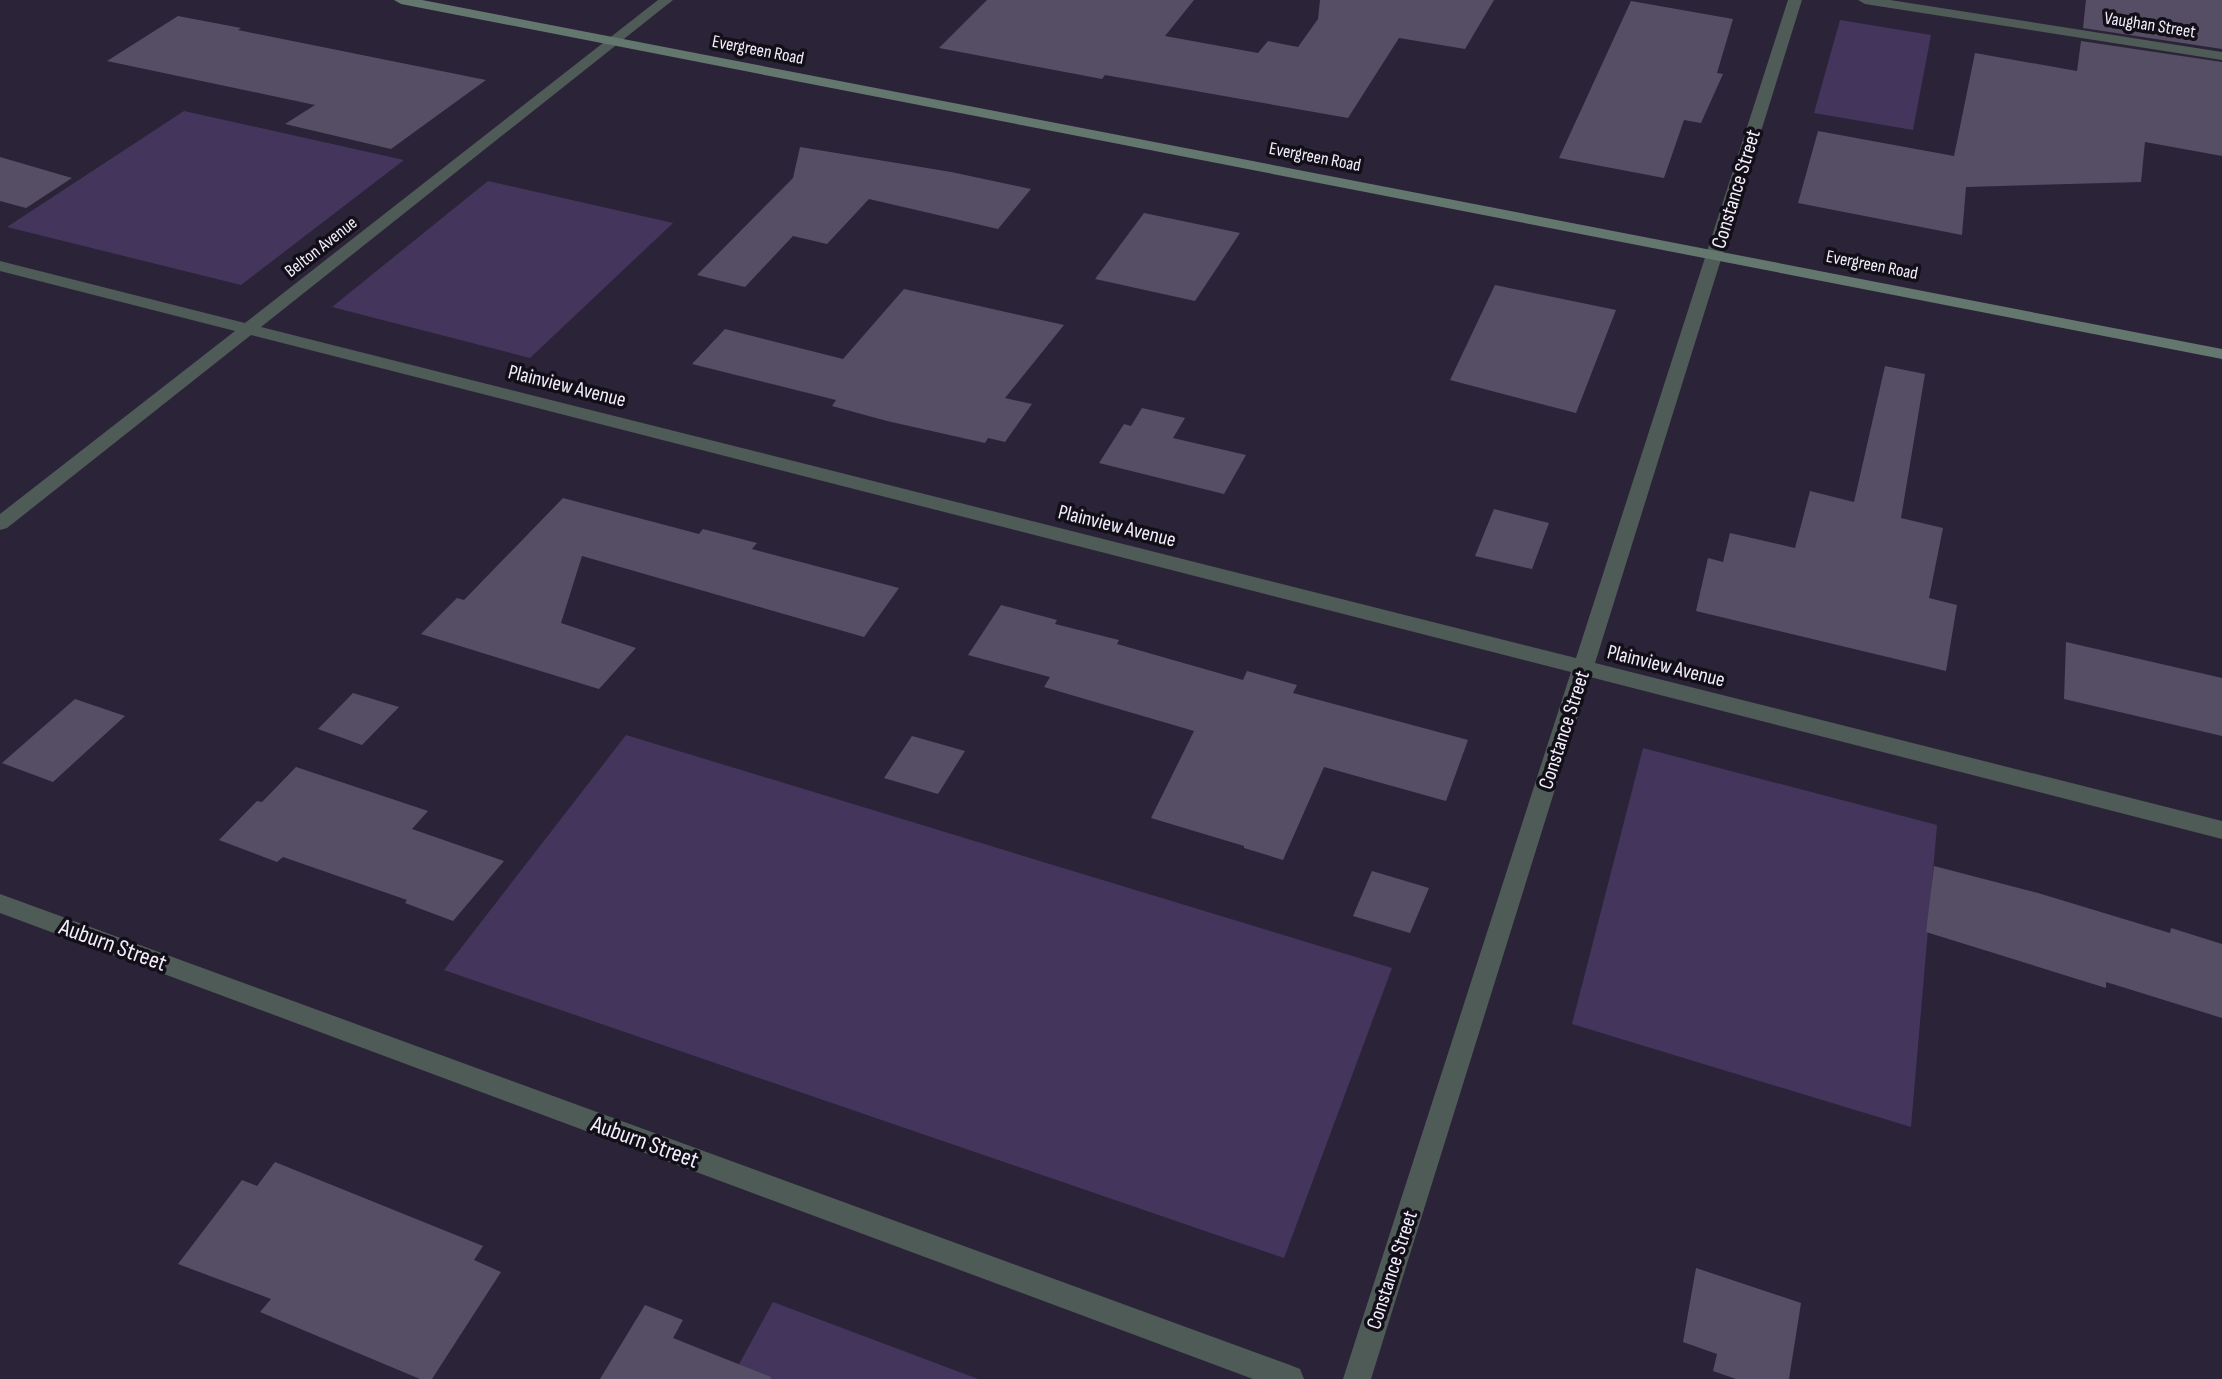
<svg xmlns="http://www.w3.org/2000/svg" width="2222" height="1379" font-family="'Sofia Sans Condensed',sans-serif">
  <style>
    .green { fill: #44355d }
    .building { fill: #564e65 }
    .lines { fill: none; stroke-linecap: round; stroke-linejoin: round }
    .street { fill: #4f5b56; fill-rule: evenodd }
    .secondary { fill: #64776f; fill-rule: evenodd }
    .labels { text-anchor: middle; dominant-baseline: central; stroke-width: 7; stroke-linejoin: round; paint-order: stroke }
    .far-street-label { font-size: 18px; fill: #f3eefc; stroke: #120f18 }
    .street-label { font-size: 21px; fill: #f3eefc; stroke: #120f18 }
    .near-street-label { font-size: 24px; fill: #f3eefc; stroke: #120f18 }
  </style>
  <rect width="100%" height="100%" fill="#2b2438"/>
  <!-- green -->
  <path class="green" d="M 1840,20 L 1931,35 L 1913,130 L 1814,113 Z
    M 184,111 L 404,160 L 241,285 L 7,227 Z
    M 488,181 L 673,223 L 530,358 L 332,307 Z
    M 626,735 L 1392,968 L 1284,1258 L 444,970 Z
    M 1643,748 L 1937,825 L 1911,1127 L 1572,1024 Z
    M 773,1302 L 978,1379 L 731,1379 Z"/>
  <!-- building -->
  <path class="building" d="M 987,0 L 1194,0 L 1165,36 L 1258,53 L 1268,41 L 1298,47 L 1318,19 L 1320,0 L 1494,0 L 1465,49 L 1399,38 L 1348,118 L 1105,75 L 1102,79 L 939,48 Z
    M 2086,0 L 2222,0 L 2222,49 L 2083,28 Z
    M 1631,1 L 1733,19 L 1717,73 L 1723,74 L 1701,123 L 1684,120 L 1664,178 L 1559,158 Z
    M 178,16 L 241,28 L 238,30 L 486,80 L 391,149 L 285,124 L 315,105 L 107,61 Z
    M 2081,41 L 2222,62 L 2222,156 L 2145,142 L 2141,182 L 1966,187 L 1962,235 L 1798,203 L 1818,131 L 1954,156 L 1975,53 L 2077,71 Z
    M 800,147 L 951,172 L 1031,189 L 998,229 L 869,199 L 827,244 L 793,236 L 745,287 L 697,275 L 793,178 Z
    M 0,157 L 72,178 L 26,208 L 0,201 Z
    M 1144,213 L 1240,233 L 1195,301 L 1095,279 Z
    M 1495,285 L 1616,310 L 1576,413 L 1450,380 Z
    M 904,289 L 1064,325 L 1005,398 L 1032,404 L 1005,442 L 988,438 L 985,443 L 887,421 L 832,406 L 836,400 L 692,364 L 725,329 L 843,359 Z
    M 1885,366 L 1925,374 L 1901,518 L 1943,528 L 1929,598 L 1957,605 L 1946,671 L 1696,611 L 1708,558 L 1723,562 L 1730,533 L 1795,548 L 1810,491 L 1854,502 Z
    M 1142,408 L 1185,418 L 1173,438 L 1246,455 L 1224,494 L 1099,463 L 1124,424 L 1131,426 Z
    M 563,498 L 699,534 L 703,529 L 757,543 L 752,549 L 899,588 L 864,637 L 582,556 L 561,623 L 636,648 L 599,689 L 421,634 L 457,598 L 464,600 Z
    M 1494,509 L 1549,523 L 1532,569 L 1475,556 Z
    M 1001,605 L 1057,620 L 1055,624 L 1119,640 L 1117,644 L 1243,680 L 1247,671 L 1297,685 L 1293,693 L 1468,740 L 1446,801 L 1324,767 L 1283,860 L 1244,848 L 1244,846 L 1151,818 L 1194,731 L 1044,687 L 1050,677 L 968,655 Z
    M 2066,642 L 2222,678 L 2222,736 L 2064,699 Z
    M 353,693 L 399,707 L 362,745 L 318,729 Z
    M 75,699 L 125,716 L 53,782 L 2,763 Z
    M 912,736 L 965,751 L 938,794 L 884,778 Z
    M 296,767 L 428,811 L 412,829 L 504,861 L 453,921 L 405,903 L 407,900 L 283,857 L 277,862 L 219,840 L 257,801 L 262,802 Z
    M 1934,866 L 2038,893 L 2170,933 L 2171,928 L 2222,944 L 2222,1018 L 2106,982 L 2106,988 L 1926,932 Z
    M 1372,871 L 1429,888 L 1410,933 L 1353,916 Z
    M 275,1162 L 483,1246 L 474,1260 L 501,1272 L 432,1379 L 420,1379 L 260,1312 L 271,1299 L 178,1264 L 242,1180 L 257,1186 Z
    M 1696,1268 L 1801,1303 L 1789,1379 L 1736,1379 L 1713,1371 L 1717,1354 L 1683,1342 Z
    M 645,1305 L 683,1320 L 673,1338 L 771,1377 L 771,1379 L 600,1379 Z"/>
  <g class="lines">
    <!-- street -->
    <path class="street" d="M 658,0 L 673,0 L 261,327 L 1576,658 L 1788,0 L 1802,0 L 1595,663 L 2222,821 L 2222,839 L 1590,677 L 1371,1379 L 1343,1379 L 1571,672 L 251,335 L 7,528 L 0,530 L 0,514 L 235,331 L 0,271 L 0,261 L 245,323 Z
      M 1858,0 L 1890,0 L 2222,52 L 2222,60 L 1865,4 Z
      M 0,894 L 1290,1365 L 1300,1369 L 1304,1379 L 1253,1379 L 0,913 Z"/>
    <!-- secondary -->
    <path class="secondary" d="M 394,0 L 422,0 L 2222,349 L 2222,359 L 401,4 Z"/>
  </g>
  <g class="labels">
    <!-- far-street labels -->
    <g class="far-street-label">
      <text transform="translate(2150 25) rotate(9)">Vaughan Street</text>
      <text transform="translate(758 50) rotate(11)">Evergreen Road</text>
      <text transform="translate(1315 157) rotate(11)">Evergreen Road</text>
      <text transform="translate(321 247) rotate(-38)">Belton Avenue</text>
      <text transform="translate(1872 265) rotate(11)">Evergreen Road</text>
    </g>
    <!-- street labels -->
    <g class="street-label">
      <text transform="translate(1736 189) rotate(-73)">Constance Street</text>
      <text transform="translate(567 386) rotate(14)">Plainview Avenue</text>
      <text transform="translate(1117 526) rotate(14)">Plainview Avenue</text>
      <text transform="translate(1666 666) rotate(14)">Plainview Avenue</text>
      <text transform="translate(1564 730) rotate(-72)">Constance Street</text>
      <text transform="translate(1392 1270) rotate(-72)">Constance Street</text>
    </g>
    <!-- near-street labels -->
    <g class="near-street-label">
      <text transform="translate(113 945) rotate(20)">Auburn Street</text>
      <text transform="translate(645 1142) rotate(20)">Auburn Street</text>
    </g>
  </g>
</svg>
